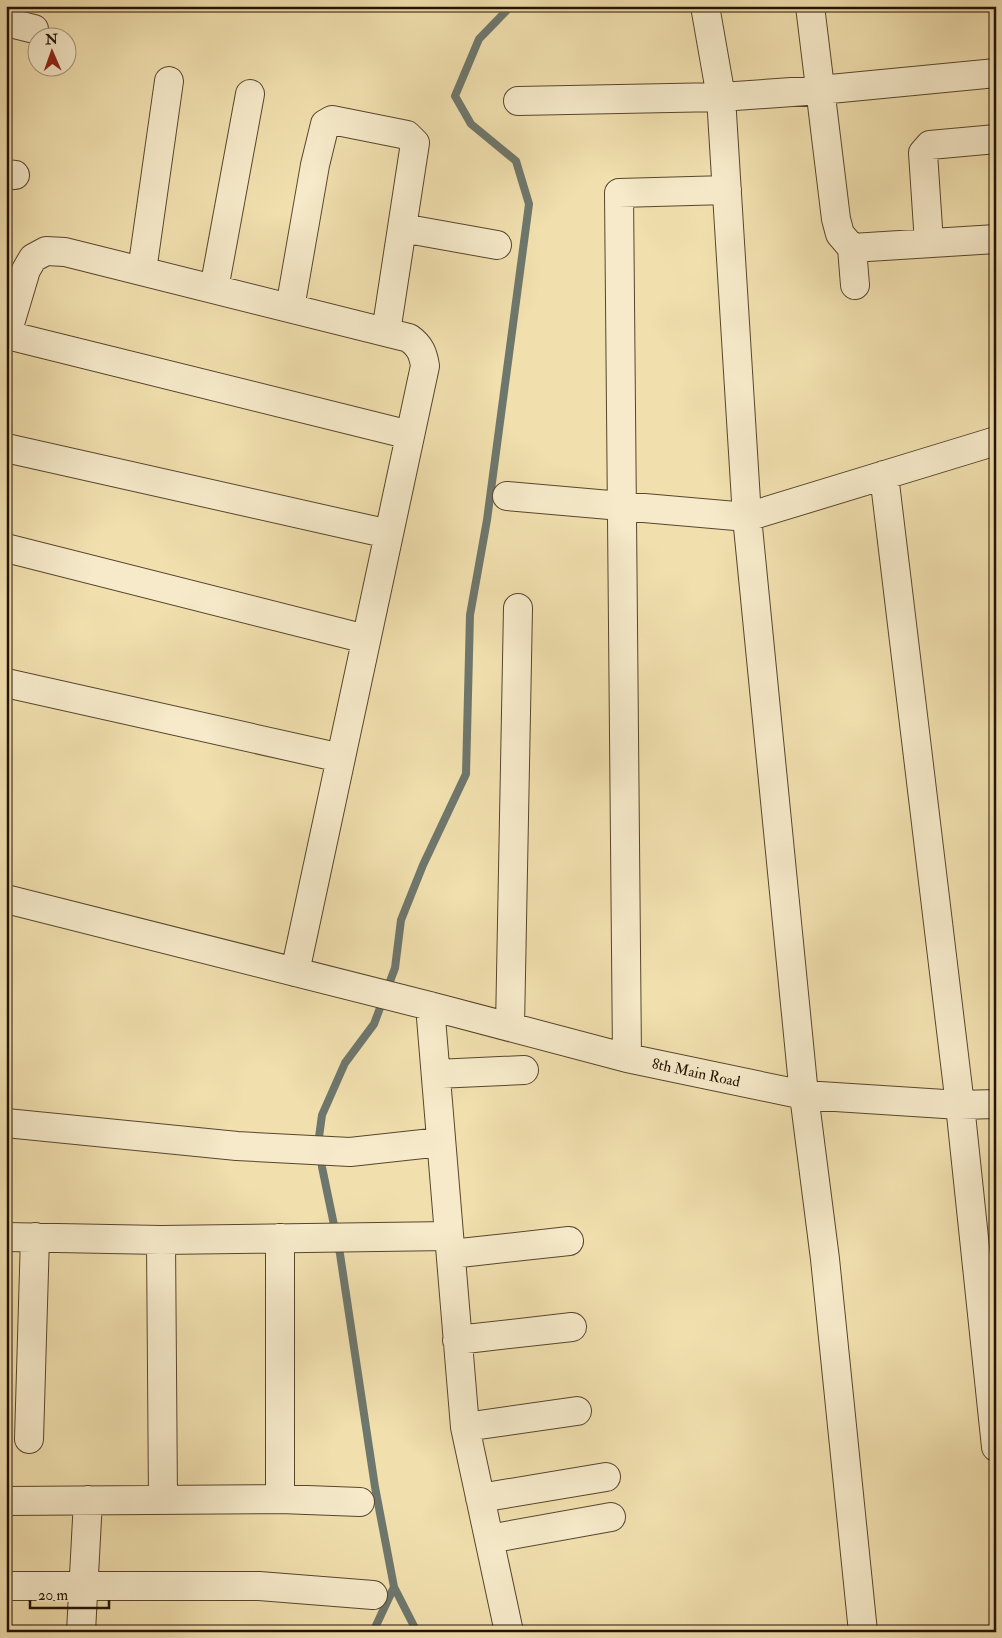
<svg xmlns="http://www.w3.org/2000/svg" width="1002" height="1638" font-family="'IM FELL Double Pica',serif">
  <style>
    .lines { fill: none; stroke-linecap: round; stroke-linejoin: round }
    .stream { stroke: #6e776d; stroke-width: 8 }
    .minor-casing { stroke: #57462c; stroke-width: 30 }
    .minor { stroke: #f6eaca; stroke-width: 28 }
    .labels { text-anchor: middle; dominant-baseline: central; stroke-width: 5; stroke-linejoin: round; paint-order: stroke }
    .street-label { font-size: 15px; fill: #241300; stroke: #f6eaca }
  </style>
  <rect width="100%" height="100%" fill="#f1dfae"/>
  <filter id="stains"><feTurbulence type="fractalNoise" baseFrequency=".004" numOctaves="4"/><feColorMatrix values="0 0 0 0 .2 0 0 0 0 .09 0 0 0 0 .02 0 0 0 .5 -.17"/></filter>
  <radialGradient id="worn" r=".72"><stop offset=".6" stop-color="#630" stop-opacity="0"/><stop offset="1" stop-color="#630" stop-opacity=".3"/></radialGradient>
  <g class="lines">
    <!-- stream -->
    <path class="stream" d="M 373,1632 L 394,1587
      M 417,1632 L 394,1587 L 375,1487 L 340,1254 L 322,1167 L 319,1137 L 322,1115 L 345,1063 L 374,1024 L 395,968 L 401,920 L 423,865 L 466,774 L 470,615 L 487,520 L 529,204 L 516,161 L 471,124 L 455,96 L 479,39 L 511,6"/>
    <defs>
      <path id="minor" d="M 705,6 L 721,97 L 747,517 L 804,1095 L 825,1259 L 863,1632
        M 810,6 L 836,219 L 840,234 L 852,248 L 855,285
        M 6,22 L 34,29
        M 518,101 L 721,97 L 820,90 L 996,73
        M 6,174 L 15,175
        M 402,228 L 497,245
        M 929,243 L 923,153 L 930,145 L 996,139
        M 852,248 L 996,239
        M 142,271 L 169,81
        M 214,289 L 250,94
        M 290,308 L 315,165 L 325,124 L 332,120 L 407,135 L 415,143 L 386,332
        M 7,335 L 410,435
        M 6,337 L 26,270 L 33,258 L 46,251 L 65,252 L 409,338 C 420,346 423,353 425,366 L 295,972
        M 6,448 L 389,534
        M 884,475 L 960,1105 L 996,1447
        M 507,496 L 747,517 L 996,441
        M 6,548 L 366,639
        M 6,683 L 341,758
        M 6,899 L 430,1006 L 627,1058 L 804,1095 L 960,1105 L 996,1104
        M 430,1006 L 465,1427 L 509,1632
        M 510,1027 L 518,608
        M 627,1058 L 619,193 L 727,190
        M 436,1074 L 524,1070
        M 6,1123 L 237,1146 L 350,1152 L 441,1142
        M 6,1237 L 161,1240 L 449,1236
        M 280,1238 L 280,1499
        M 161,1240 L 163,1500
        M 451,1254 L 569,1241
        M 457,1340 L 572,1327
        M 465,1427 L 577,1411
        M 29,1439 L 35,1237
        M 480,1498 L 606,1477
        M 6,1501 L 280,1499 L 360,1502
        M 489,1539 L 611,1517
        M 6,1586 L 259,1586 L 373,1595
        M 81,1632 L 88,1500"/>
    </defs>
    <!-- minor casing -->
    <use href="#minor" class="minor-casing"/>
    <!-- minor -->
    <use href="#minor" class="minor"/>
  </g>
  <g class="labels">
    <!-- street labels -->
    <g class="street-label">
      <text transform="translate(696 1073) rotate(12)">8th Main Road</text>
    </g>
  </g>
  <!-- margin -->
  <rect width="1002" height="1638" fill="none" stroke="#f1dfae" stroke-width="25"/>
  <rect x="8" y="8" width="987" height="1623" fill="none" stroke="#241300" stroke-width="2.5"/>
  <rect x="12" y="12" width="977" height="1613" fill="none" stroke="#241300"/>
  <!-- north arrow -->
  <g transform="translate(52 52) rotate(358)"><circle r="24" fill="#f6eaca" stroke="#a29479"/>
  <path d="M0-4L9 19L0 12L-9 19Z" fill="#8f2418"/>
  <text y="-8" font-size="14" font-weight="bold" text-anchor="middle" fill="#241300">N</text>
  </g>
  <!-- scale -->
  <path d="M30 1600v8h79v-8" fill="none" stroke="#241300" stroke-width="2.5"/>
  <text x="38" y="1600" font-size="15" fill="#241300" stroke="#f6eaca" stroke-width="4" paint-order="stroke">20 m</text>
  <rect width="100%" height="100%" filter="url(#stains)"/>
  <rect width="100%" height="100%" fill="url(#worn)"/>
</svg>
